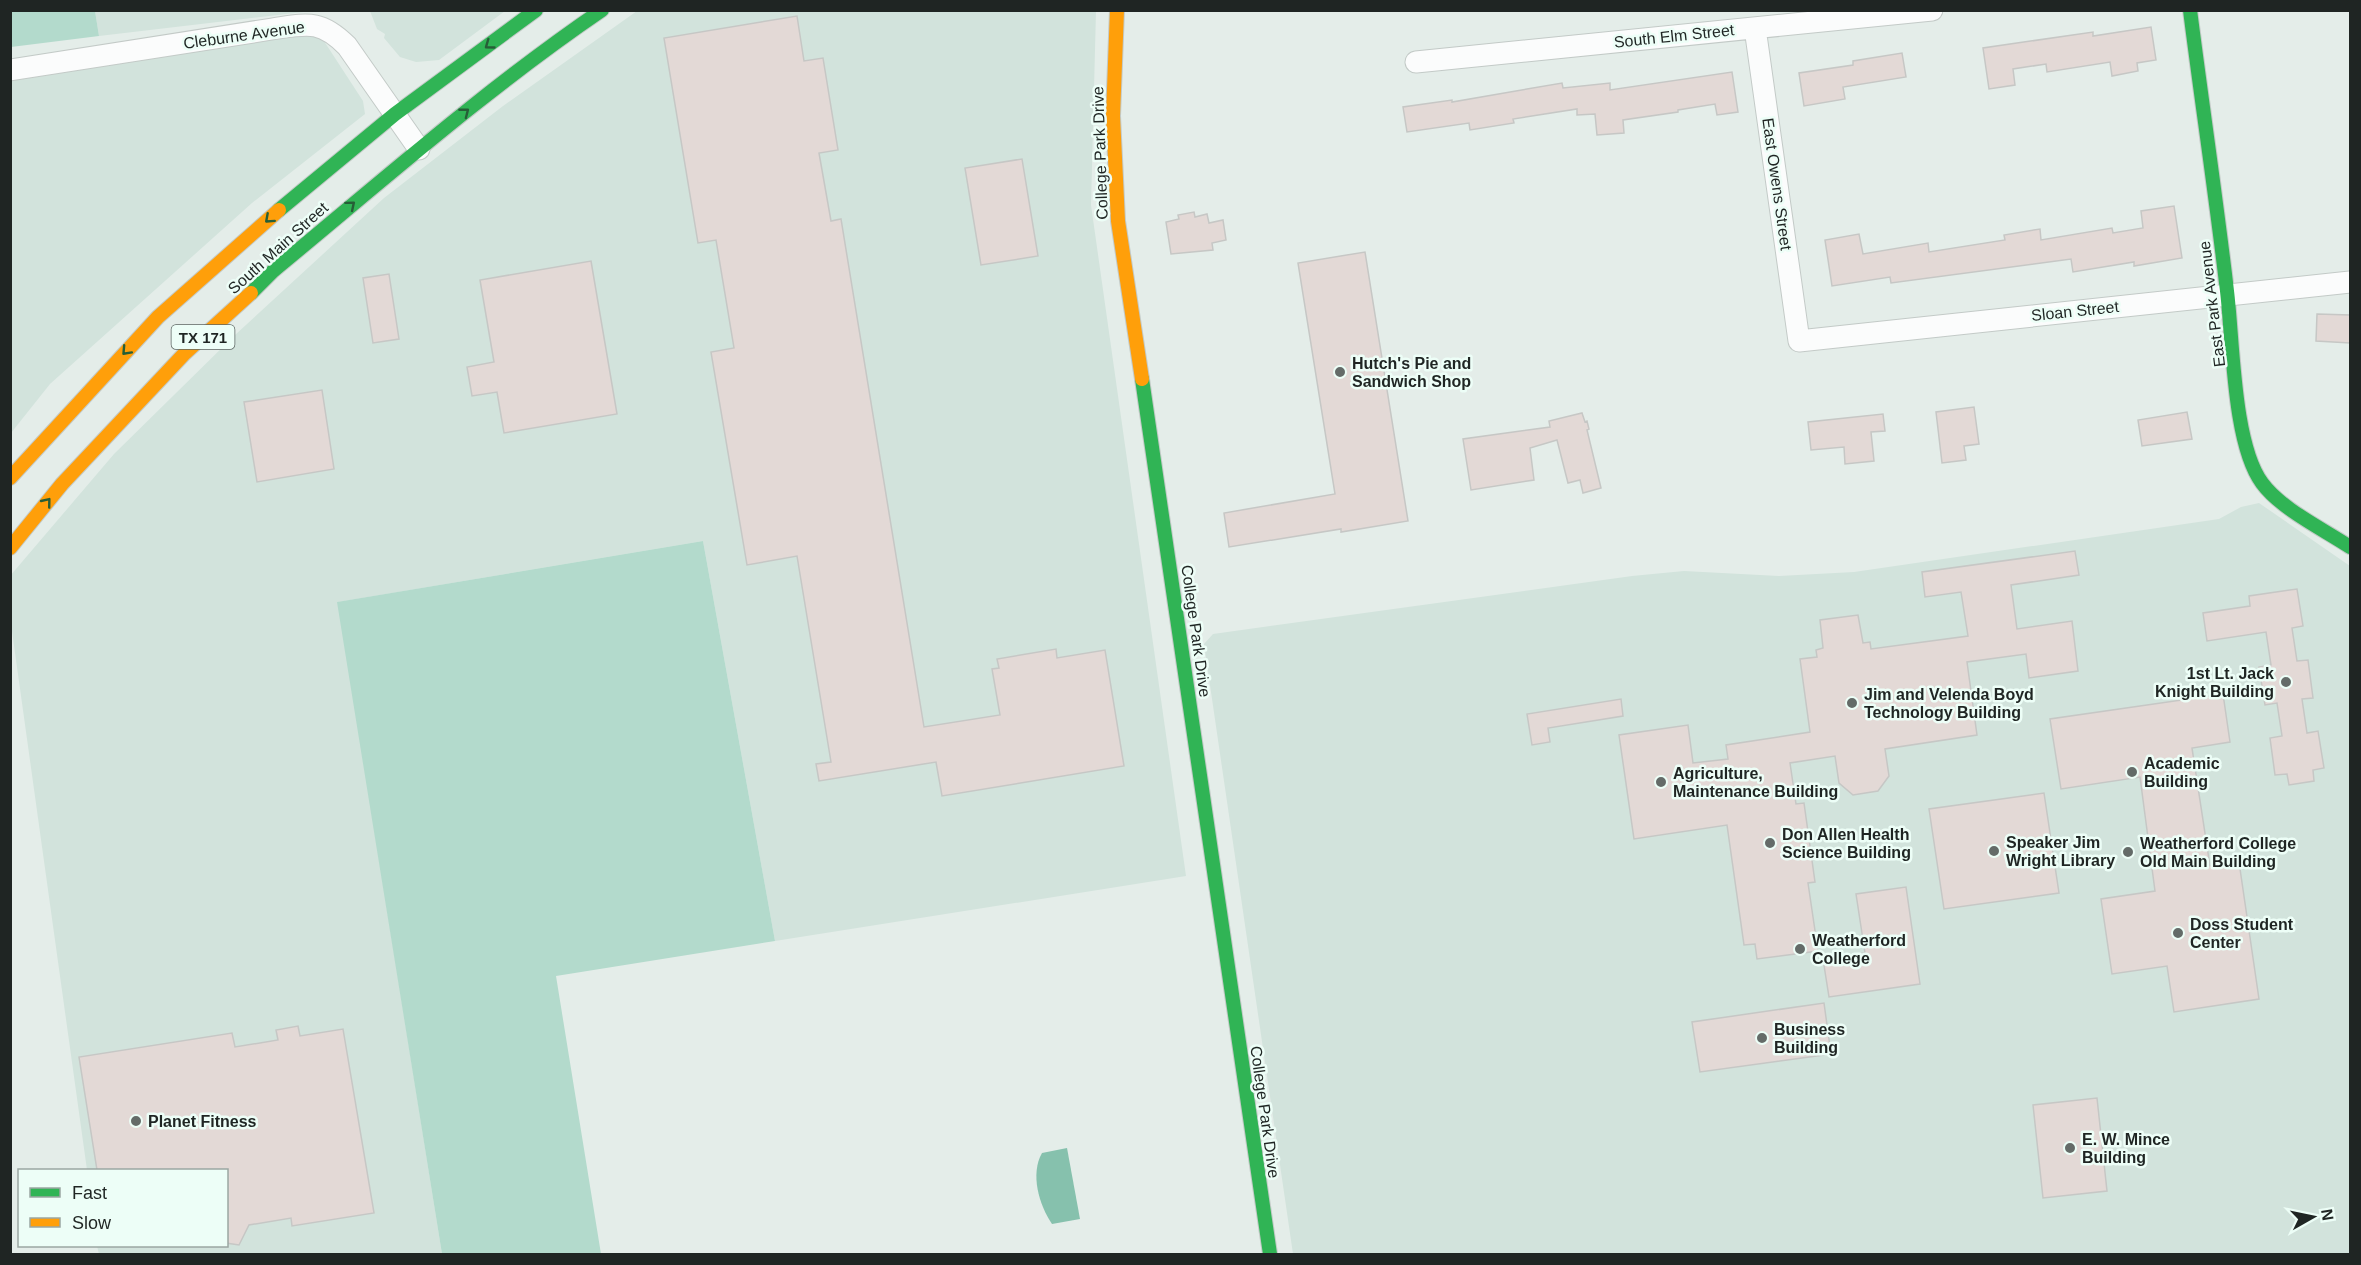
<svg xmlns="http://www.w3.org/2000/svg" width="2361" height="1265" font-family="Helvetica,sans-serif">
  <style>
    .built { fill: #d2e3dc }
    .green { fill: #b3dacc }
    .water { fill: #86c1ad }
    .building { fill: #e3d9d6; stroke: #c6c7c5; stroke-width: 1.5 }
    .lines { fill: none; stroke-linecap: round; stroke-linejoin: round }
    .street-casing { stroke: #c3cac7; stroke-width: 23 }
    .fast-casing { stroke: #c3cac7; stroke-width: 16 }
    .slow-casing { stroke: #c3cac7; stroke-width: 16 }
    .street { stroke: #fbfcfc; stroke-width: 21 }
    .fast { stroke: #30b455; stroke-width: 14 }
    .slow { stroke: #ff9f0a; stroke-width: 14 }
    .oneway { stroke: #265e37 }
    .poi-dot { fill: #646b68; stroke: #edfef7; stroke-width: 2 }
    .labels { text-anchor: middle; dominant-baseline: central; stroke-width: 5; stroke-linejoin: round; paint-order: stroke }
    .shield { fill: #edfef7; stroke: #5d6663; stroke-width: 1.5 }
    .shield-label { font-size: 15px; font-weight: bold; fill: #1f2523 }
    .street-label { font-size: 16px; fill: #1f2523; stroke: #edfef7 }
    .poi-label { font-size: 16px; font-weight: bold; fill: #1f2523; stroke: #edfef7; text-anchor: start }
  </style>
  <rect width="100%" height="100%" fill="#e4ede9"/>
  <!-- built -->
  <path class="built" d="M 95,11 L 312,11 L 99,36 Z
    M 370,11 L 505,11 L 439,60 L 416,62 L 400,57 L 384,38 L 385,34 L 377,29 Z
    M 637,11 L 1096,11 L 1091,205 L 1186,876 L 775,941 L 703,541 L 338,602 L 442,1254 L 99,1254 L 97,1246 L 226,1246 L 226,1170 L 87,1170 L 11,624 L 10,576 L 114,454 L 235,335 L 384,198 L 503,106 Z
    M 309,34 L 322,38 L 363,101 L 365,114 L 252,203 L 50,384 L 11,433 L 11,81 Z
    M 2259,503 L 2350,566 L 2350,1254 L 1293,1254 L 1204,644 L 1213,634 L 1632,576 L 1684,571 L 1779,576 L 1854,572 L 2219,519 L 2241,507 Z"/>
  <!-- green -->
  <path class="green" d="M 10,11 L 95,11 L 99,36 L 11,47 Z
    M 703,541 L 775,941 L 556,976 L 601,1254 L 442,1254 L 337,602 Z"/>
  <!-- water -->
  <path class="water" d="M 1067,1148 L 1080,1219 L 1052,1224 C 1039,1205 1030,1174 1042,1153 Z"/>
  <!-- building -->
  <path class="building" d="M 797,16 L 804,61 L 823,58 L 838,150 L 819,153 L 831,221 L 841,219 L 924,727 L 1000,715 L 992,669 L 999,668 L 997,659 L 1056,649 L 1057,658 L 1105,650 L 1124,766 L 942,796 L 936,762 L 819,781 L 816,764 L 831,762 L 797,556 L 747,565 L 711,352 L 734,348 L 716,240 L 698,243 L 664,38 Z
    M 2151,27 L 2156,60 L 2137,63 L 2138,71 L 2112,76 L 2110,62 L 2047,72 L 2046,64 L 2013,69 L 2015,85 L 1989,89 L 1983,48 L 2093,32 L 2093,36 Z
    M 1902,53 L 1906,77 L 1843,87 L 1845,99 L 1804,106 L 1799,73 L 1853,65 L 1853,61 Z
    M 1732,72 L 1738,112 L 1717,115 L 1715,104 L 1678,110 L 1678,112 L 1623,120 L 1624,133 L 1597,135 L 1595,114 L 1577,115 L 1577,109 L 1513,119 L 1514,123 L 1470,130 L 1469,123 L 1407,132 L 1403,107 L 1452,100 L 1452,102 L 1562,83 L 1563,88 L 1610,83 L 1610,90 Z
    M 1022,159 L 1038,256 L 981,265 L 965,168 Z
    M 2174,206 L 2182,258 L 2134,266 L 2134,262 L 2073,272 L 2071,259 L 1891,283 L 1890,277 L 1832,286 L 1825,240 L 1859,234 L 1863,254 L 1928,243 L 1929,252 L 2005,240 L 2004,235 L 2040,229 L 2041,240 L 2112,228 L 2113,233 L 2143,228 L 2141,211 Z
    M 1194,212 L 1195,217 L 1207,214 L 1209,223 L 1223,220 L 1226,240 L 1212,243 L 1213,250 L 1171,254 L 1166,222 L 1179,219 L 1178,215 Z
    M 1365,252 L 1408,521 L 1341,532 L 1341,529 L 1229,547 L 1224,513 L 1335,494 L 1298,263 Z
    M 591,261 L 617,414 L 504,433 L 497,392 L 472,396 L 467,367 L 494,362 L 480,280 Z
    M 389,274 L 399,339 L 373,343 L 363,278 Z
    M 2317,314 L 2350,315 L 2350,343 L 2316,341 Z
    M 322,390 L 334,469 L 257,482 L 244,402 Z
    M 1974,407 L 1979,444 L 1964,446 L 1966,460 L 1942,463 L 1936,412 Z
    M 2187,412 L 2192,439 L 2142,446 L 2138,420 Z
    M 1582,413 L 1585,422 L 1587,421 L 1589,429 L 1587,430 L 1601,488 L 1583,493 L 1580,480 L 1568,483 L 1557,440 L 1530,448 L 1534,480 L 1471,490 L 1463,439 L 1550,427 L 1549,421 Z
    M 1883,414 L 1885,431 L 1871,432 L 1874,461 L 1845,464 L 1844,447 L 1811,450 L 1808,422 Z
    M 2075,551 L 2079,575 L 2011,585 L 2017,629 L 2072,621 L 2078,671 L 2029,678 L 2026,654 L 1967,662 L 1977,735 L 1885,749 L 1889,776 L 1878,791 L 1853,795 L 1839,783 L 1835,756 L 1790,763 L 1796,804 L 1804,803 L 1815,882 L 1808,883 L 1818,951 L 1757,959 L 1755,944 L 1744,945 L 1727,825 L 1634,839 L 1619,735 L 1688,725 L 1693,763 L 1728,759 L 1726,745 L 1810,732 L 1800,659 L 1817,657 L 1816,650 L 1823,648 L 1820,620 L 1858,615 L 1863,643 L 1870,642 L 1871,649 L 1968,636 L 1961,592 L 1925,597 L 1922,572 Z
    M 2297,589 L 2303,626 L 2292,628 L 2297,661 L 2308,660 L 2313,698 L 2302,699 L 2307,733 L 2318,731 L 2324,768 L 2313,770 L 2314,781 L 2289,785 L 2287,774 L 2275,775 L 2270,738 L 2282,736 L 2277,703 L 2265,705 L 2259,667 L 2271,665 L 2266,632 L 2207,641 L 2203,613 L 2250,606 L 2249,596 Z
    M 2223,694 L 2230,742 L 2192,748 L 2210,866 L 2239,862 L 2259,999 L 2174,1012 L 2167,966 L 2112,974 L 2101,899 L 2155,891 L 2140,777 L 2061,789 L 2050,719 Z
    M 1621,699 L 1623,716 L 1548,728 L 1550,742 L 1532,745 L 1527,714 Z
    M 2044,793 L 2059,893 L 1944,909 L 1929,809 Z
    M 1906,887 L 1920,984 L 1829,997 L 1823,959 L 1865,953 L 1856,894 Z
    M 1824,1003 L 1831,1054 L 1700,1072 L 1692,1022 Z
    M 298,1026 L 300,1036 L 343,1029 L 374,1213 L 292,1226 L 291,1218 L 249,1225 L 239,1245 L 226,1243 L 226,1170 L 97,1170 L 79,1057 L 232,1033 L 235,1047 L 278,1040 L 276,1030 Z
    M 2097,1098 L 2107,1191 L 2043,1198 L 2033,1105 Z"/>
  <g class="lines">
    <defs>
      <path id="street" d="M 1755,28 L 1799,341 L 2350,282
        M 1416,62 L 1932,10
        M 10,70 L 272,29 C 307,24 320,19 347,46 L 419,149"/>
      <path id="fast" d="M 2190,10 C 2202,104 2216,197 2227,291 C 2233,340 2233,444 2262,483 C 2281,509 2323,529 2350,547
        M 279,210 L 395,114 L 536,10
        M 251,293 L 273,271 C 381,182 486,89 602,10
        M 1142,379 L 1270,1254"/>
      <path id="slow" d="M 1117,10 L 1113,116 L 1118,221 L 1142,379
        M 10,478 L 158,317 L 279,210
        M 10,548 L 62,484 L 185,353 L 251,293"/>
    </defs>
    <!-- street casing -->
    <use href="#street" class="street-casing"/>
    <!-- fast casing -->
    <use href="#fast" class="fast-casing"/>
    <!-- slow casing -->
    <use href="#slow" class="slow-casing"/>
    <!-- street -->
    <use href="#street" class="street"/>
    <!-- fast -->
    <use href="#fast" class="fast"/>
    <!-- slow -->
    <use href="#slow" class="slow"/>
  </g>
  <!-- one-way arrows -->
  <defs><path id="oneway-chevron" d="M-2-3.5L2.5 0L-2 3.5" fill="none" stroke-width="1.6" stroke-linecap="round" stroke-linejoin="round" transform="scale(1.5)"/></defs>
  <g class="oneway">
    <use href="#oneway-chevron" transform="translate(489 45) rotate(144)"/>
    <use href="#oneway-chevron" transform="translate(465 112) rotate(-38)"/>
    <use href="#oneway-chevron" transform="translate(351 205) rotate(-40)"/>
    <use href="#oneway-chevron" transform="translate(269 219) rotate(138)"/>
    <use href="#oneway-chevron" transform="translate(126 351) rotate(133)"/>
    <use href="#oneway-chevron" transform="translate(47 502) rotate(-51)"/>
  </g>
  <!-- markers -->
  <g class="poi-dot">
    <circle cx="1340" cy="372" r="6"/>
    <circle cx="2286" cy="682" r="6"/>
    <circle cx="1852" cy="703" r="6"/>
    <circle cx="2132" cy="772" r="6"/>
    <circle cx="1661" cy="782" r="6"/>
    <circle cx="1770" cy="843" r="6"/>
    <circle cx="1994" cy="851" r="6"/>
    <circle cx="2128" cy="852" r="6"/>
    <circle cx="2178" cy="933" r="6"/>
    <circle cx="1800" cy="949" r="6"/>
    <circle cx="1762" cy="1038" r="6"/>
    <circle cx="136" cy="1121" r="6"/>
    <circle cx="2070" cy="1148" r="6"/>
  </g>
  <g class="labels">
    <!-- shield labels -->
    <rect class="shield" x="171.5" y="325" width="63" height="24" rx="4.5"/>
    <g class="shield-label">
      <text x="203" y="337">TX 171</text>
    </g>
    <!-- street labels -->
    <g class="street-label">
      <text transform="translate(244 35) rotate(-8)">Cleburne Avenue</text>
      <text transform="translate(1674 36) rotate(-6)">South Elm Street</text>
      <text transform="translate(1100 153) rotate(-92)">College Park Drive</text>
      <text transform="translate(1777 184) rotate(82)">East Owens Street</text>
      <text transform="translate(278 248) rotate(-42)">South Main Street</text>
      <text transform="translate(2212 304) rotate(-97)">East Park Avenue</text>
      <text transform="translate(2075 311) rotate(-6)">Sloan Street</text>
      <text transform="translate(1196 631) rotate(82)">College Park Drive</text>
      <text transform="translate(1265 1112) rotate(82)">College Park Drive</text>
    </g>
    <!-- poi labels -->
    <g class="poi-label">
      <text x="1352" y="363">Hutch's Pie and<tspan x="1352" dy="18">Sandwich Shop</tspan></text>
      <text x="2274" y="673" text-anchor="end">1st Lt. Jack<tspan x="2274" dy="18">Knight Building</tspan></text>
      <text x="1864" y="694">Jim and Velenda Boyd<tspan x="1864" dy="18">Technology Building</tspan></text>
      <text x="2144" y="763">Academic<tspan x="2144" dy="18">Building</tspan></text>
      <text x="1673" y="773">Agriculture,<tspan x="1673" dy="18">Maintenance Building</tspan></text>
      <text x="1782" y="834">Don Allen Health<tspan x="1782" dy="18">Science Building</tspan></text>
      <text x="2006" y="842">Speaker Jim<tspan x="2006" dy="18">Wright Library</tspan></text>
      <text x="2140" y="843">Weatherford College<tspan x="2140" dy="18">Old Main Building</tspan></text>
      <text x="2190" y="924">Doss Student<tspan x="2190" dy="18">Center</tspan></text>
      <text x="1812" y="940">Weatherford<tspan x="1812" dy="18">College</tspan></text>
      <text x="1774" y="1029">Business<tspan x="1774" dy="18">Building</tspan></text>
      <text x="148" y="1121">Planet Fitness</text>
      <text x="2082" y="1139">E. W. Mince<tspan x="2082" dy="18">Building</tspan></text>
    </g>
  </g>
  <!-- border -->
  <rect width="2361" height="1265" fill="none" stroke="#1f2523" stroke-width="24"/>
  <!-- legend -->
  <rect x="18" y="1169" width="210" height="78" fill="#edfef7" stroke="#9ba7a2" stroke-width="1.5"/>
  <rect x="30" y="1188" width="30" height="9" fill="#30b455" stroke="#9ba7a2" stroke-width="1.5"/>
  <text x="72" y="1199" font-size="18" fill="#1f2523">Fast</text>
  <rect x="30" y="1218" width="30" height="9" fill="#ff9f0a" stroke="#9ba7a2" stroke-width="1.5"/>
  <text x="72" y="1229" font-size="18" fill="#1f2523">Slow</text>
  <!-- north arrow -->
  <g transform="translate(2313 1217) rotate(81)" stroke="#edfef7" stroke-width="4.5" paint-order="stroke">
  <path d="M0-4.5L10 22L0 15L-10 22Z" fill="#1f2523"/>
  <text y="-9" font-size="16" font-weight="bold" text-anchor="middle" fill="#1f2523">N</text>
  </g>
</svg>
